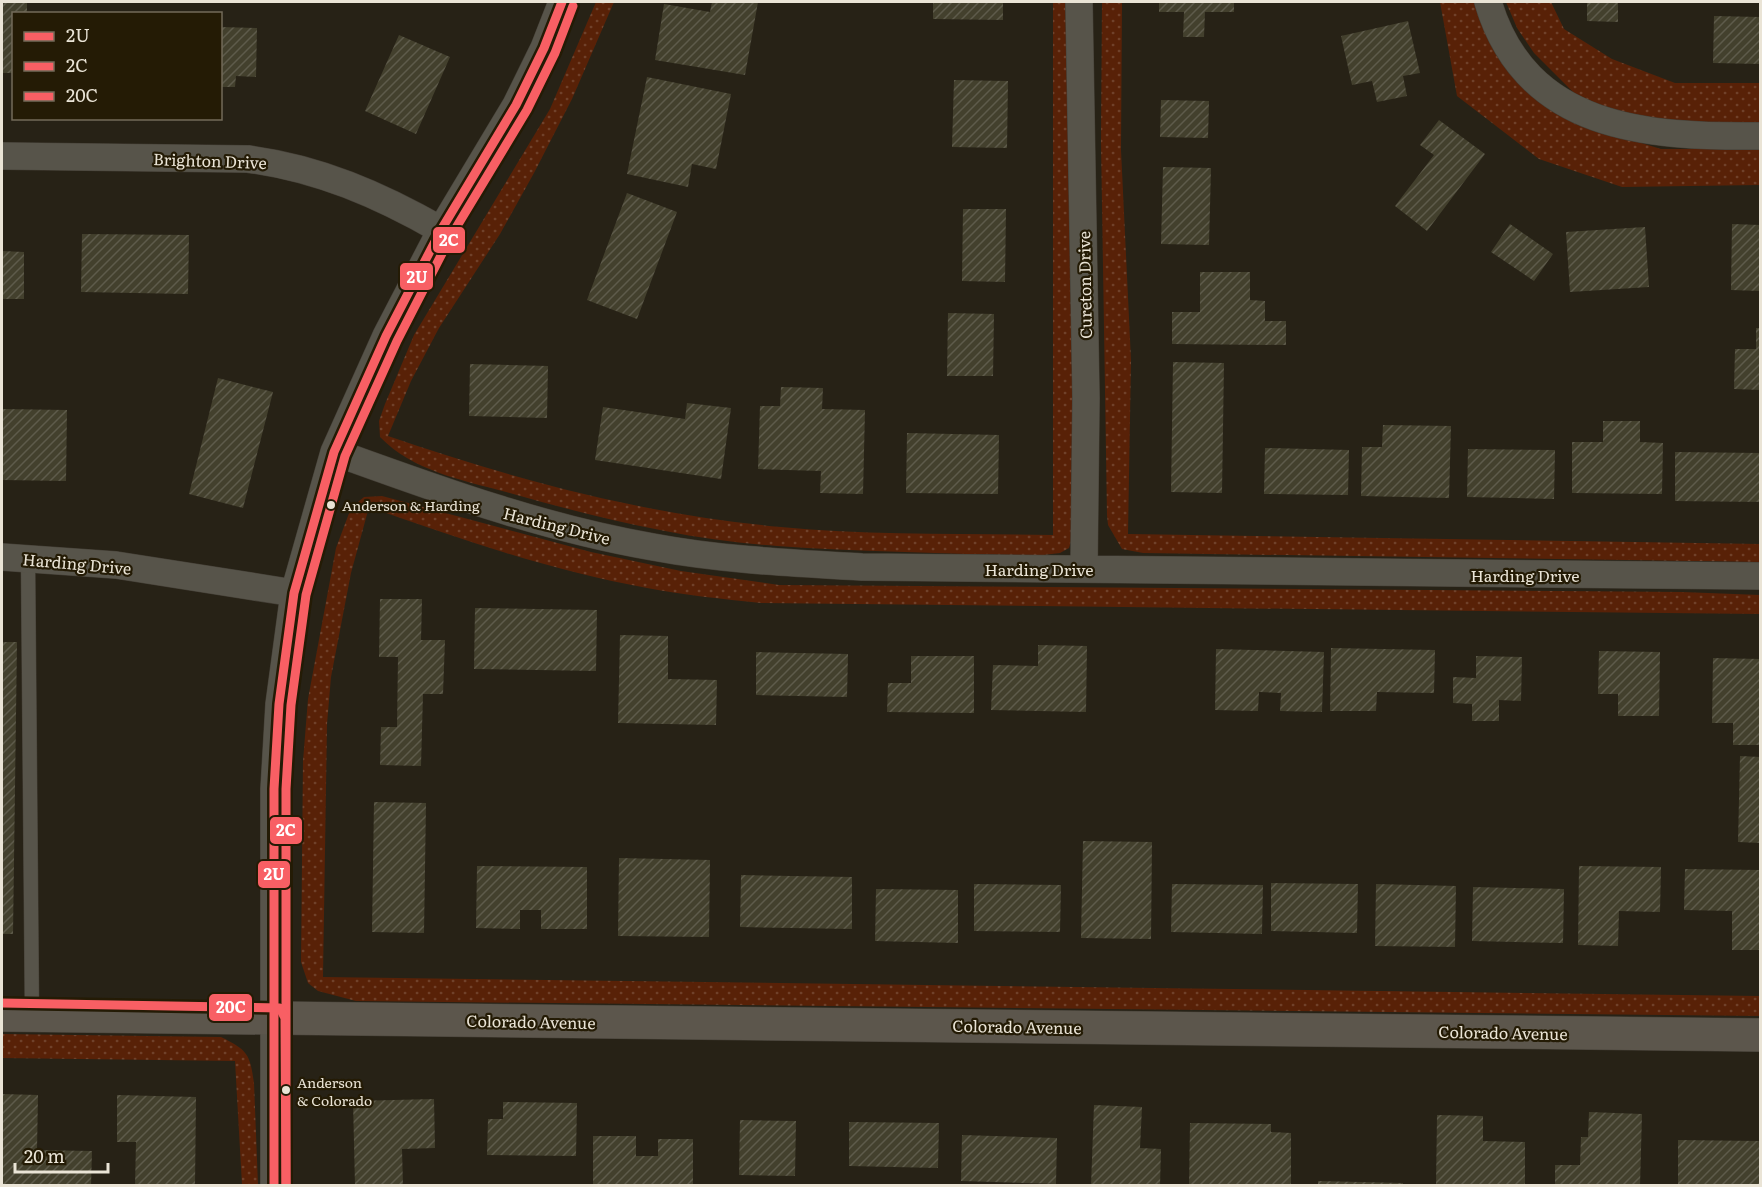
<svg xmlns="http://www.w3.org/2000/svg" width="1762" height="1187" font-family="Literata,serif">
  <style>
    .grass { fill: url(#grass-dots) }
    .building { fill: url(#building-hatch) }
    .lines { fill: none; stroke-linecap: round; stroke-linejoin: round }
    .lane-casing { stroke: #443f36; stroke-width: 15 }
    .street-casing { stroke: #443f36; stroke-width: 28 }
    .secondary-casing { stroke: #443f36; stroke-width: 34 }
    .lane { stroke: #57544a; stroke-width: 14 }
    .street { stroke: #57544a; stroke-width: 27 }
    .secondary { stroke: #5c564c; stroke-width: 33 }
    .bus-1-casing { stroke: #241b05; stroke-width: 14 }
    .bus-2-casing { stroke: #241b05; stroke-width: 14 }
    .bus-3-casing { stroke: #241b05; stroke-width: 14 }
    .bus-1 { stroke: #f85f64; stroke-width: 9 }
    .bus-2 { stroke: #f85f64; stroke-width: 9 }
    .bus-3 { stroke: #f85f64; stroke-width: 9 }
    .bus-dot { fill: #eae4d6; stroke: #241b05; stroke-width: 2 }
    .labels { text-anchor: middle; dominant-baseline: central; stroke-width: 4.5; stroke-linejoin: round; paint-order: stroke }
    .bus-label { font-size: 14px; fill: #eae4d6; stroke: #241b05; text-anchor: start }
    .street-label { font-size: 16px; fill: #eae4d6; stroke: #241b05 }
    .line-badge { stroke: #241b05; stroke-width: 2 }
    .badge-label { font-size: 16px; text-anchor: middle; font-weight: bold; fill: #fff }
  </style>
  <defs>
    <pattern id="grass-dots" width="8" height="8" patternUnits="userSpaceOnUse" patternTransform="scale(1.5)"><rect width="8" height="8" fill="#582107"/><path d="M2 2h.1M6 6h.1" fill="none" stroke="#70412a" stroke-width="1.8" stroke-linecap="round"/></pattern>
    <pattern id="building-hatch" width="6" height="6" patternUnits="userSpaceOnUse" patternTransform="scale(1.5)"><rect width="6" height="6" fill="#43402d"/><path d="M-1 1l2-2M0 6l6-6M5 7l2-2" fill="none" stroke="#5e5b4b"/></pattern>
  </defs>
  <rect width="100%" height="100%" fill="#272216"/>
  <!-- grass -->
  <path class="grass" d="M 596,2 L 614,2 L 572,99 L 534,173 L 500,234 L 439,328 L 411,381 L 388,436 C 516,480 646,515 781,527 C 871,536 963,533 1053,535 L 1053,2 L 1068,2 L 1068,141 L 1076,525 L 1069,548 L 1060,553 L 1035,556 C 949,553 863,552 777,546 C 686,540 594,517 506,492 C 462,480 413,471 380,437 L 379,421 L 385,404 L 414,335 L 550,109 Z
    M 1102,2 L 1122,2 L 1121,150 L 1131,360 L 1128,534 L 1760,544 L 1760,562 L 1143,553 L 1122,549 L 1108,525 L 1107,515 L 1101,142 Z
    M 1440,2 L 1477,2 L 1490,34 L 1602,131 L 1661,149 L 1760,149 L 1760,185 L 1622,187 L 1539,159 L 1457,96 Z
    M 1506,2 L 1551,2 L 1564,29 L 1612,59 L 1675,83 L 1760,83 L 1760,130 L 1634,120 L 1576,95 L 1534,53 L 1517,28 Z
    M 382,496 L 591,552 L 681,571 L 779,585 L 1682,592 L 1760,595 L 1760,614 L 761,603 C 722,599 684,595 647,588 C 552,571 460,539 369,507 L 351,573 L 331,677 L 327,724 L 323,977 L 1760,996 L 1760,1016 L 356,1001 L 318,991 L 308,983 L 301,962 L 303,761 L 308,699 L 336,548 L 351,508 L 364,497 Z
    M 2,1034 L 221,1037 C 247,1050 250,1053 254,1083 L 258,1185 L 242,1185 L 235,1061 L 2,1058 Z"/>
  <!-- building -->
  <path class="building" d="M 2,2 L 27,2 L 27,14 L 14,14 L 14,73 L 2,73 Z
    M 712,2 L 758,2 L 745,75 L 655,60 L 664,4 L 710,12 Z
    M 933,2 L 1003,2 L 1003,20 L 933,19 Z
    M 1159,2 L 1234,2 L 1234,12 L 1205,12 L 1204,37 L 1183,37 L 1184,12 L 1159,12 Z
    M 1587,2 L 1618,2 L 1618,22 L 1587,21 Z
    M 1714,16 L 1760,17 L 1760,64 L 1713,63 Z
    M 1408,21 L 1420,73 L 1403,76 L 1407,96 L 1377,102 L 1372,81 L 1352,85 L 1341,36 Z
    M 220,27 L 257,28 L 256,77 L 236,76 L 235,87 L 220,87 Z
    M 399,35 L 450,57 L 416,134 L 365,111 Z
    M 647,77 L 731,94 L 716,169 L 692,164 L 688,187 L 627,174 Z
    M 954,80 L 1008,81 L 1007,148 L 952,147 Z
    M 1161,100 L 1209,101 L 1208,138 L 1160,137 Z
    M 1439,120 L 1485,154 L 1427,231 L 1395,206 L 1434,155 L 1420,145 Z
    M 1163,167 L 1211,168 L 1209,245 L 1161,244 Z
    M 627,193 L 677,212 L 637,319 L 587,300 Z
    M 963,209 L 1006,209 L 1005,282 L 962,281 Z
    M 1510,224 L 1553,254 L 1534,281 L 1491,252 Z
    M 1732,224 L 1760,225 L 1760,291 L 1731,290 Z
    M 1645,227 L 1649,287 L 1570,292 L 1566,232 Z
    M 82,234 L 189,235 L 188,294 L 81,292 Z
    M 2,251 L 24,252 L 24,299 L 2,299 Z
    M 1200,272 L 1250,272 L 1250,300 L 1265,301 L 1265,321 L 1286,321 L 1286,345 L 1172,344 L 1172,312 L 1200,312 Z
    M 948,313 L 994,314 L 993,376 L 947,376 Z
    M 1756,328 L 1760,328 L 1760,390 L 1734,389 L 1735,349 L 1756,349 Z
    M 1173,362 L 1224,363 L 1222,493 L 1171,492 Z
    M 470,364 L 548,366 L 547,418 L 469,416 Z
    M 218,378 L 273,392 L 243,508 L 189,494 Z
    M 781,387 L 823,388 L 822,409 L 865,410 L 863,494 L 820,493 L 821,471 L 758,469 L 760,406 L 780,406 Z
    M 687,403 L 731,408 L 721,479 L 595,460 L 603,407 L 685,419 Z
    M 2,409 L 67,410 L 66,481 L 2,480 Z
    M 1603,421 L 1640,421 L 1640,442 L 1663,443 L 1662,494 L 1572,493 L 1572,442 L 1603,442 Z
    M 1383,425 L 1451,426 L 1449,498 L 1361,496 L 1362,447 L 1382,447 Z
    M 907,433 L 999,435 L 998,494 L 906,493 Z
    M 1265,448 L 1349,450 L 1348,495 L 1264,494 Z
    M 1468,449 L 1555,450 L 1554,499 L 1467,497 Z
    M 1675,452 L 1760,453 L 1760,502 L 1675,501 Z
    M 380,599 L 422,599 L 421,640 L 445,640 L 443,694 L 423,694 L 421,766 L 380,765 L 381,727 L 397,727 L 398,657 L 379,657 Z
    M 475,608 L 597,610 L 596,671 L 474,669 Z
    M 620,635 L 668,636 L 668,679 L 717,680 L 716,725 L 618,723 Z
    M 2,642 L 17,642 L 13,934 L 2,934 Z
    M 1038,645 L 1087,646 L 1086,712 L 991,710 L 993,665 L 1038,666 Z
    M 1331,648 L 1435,650 L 1434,693 L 1377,692 L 1376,711 L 1330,711 Z
    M 1216,649 L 1324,652 L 1322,712 L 1280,711 L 1281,693 L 1259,692 L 1258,711 L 1215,710 Z
    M 1599,651 L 1660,652 L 1659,716 L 1618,716 L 1618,694 L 1598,694 Z
    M 756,652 L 848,654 L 847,697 L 756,695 Z
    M 911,656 L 974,656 L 974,713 L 887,712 L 888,683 L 911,683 Z
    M 1476,656 L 1522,657 L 1521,701 L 1499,700 L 1499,721 L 1472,721 L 1472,704 L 1453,703 L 1453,677 L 1476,678 Z
    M 1713,658 L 1760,659 L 1760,745 L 1733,745 L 1733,723 L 1712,723 Z
    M 1740,756 L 1760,757 L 1760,843 L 1738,842 Z
    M 374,802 L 426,803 L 424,933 L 372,932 Z
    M 1083,841 L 1152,842 L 1151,939 L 1081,938 Z
    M 619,858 L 710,860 L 709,937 L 618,936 Z
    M 477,866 L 587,867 L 587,929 L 541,929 L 541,910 L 520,910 L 520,929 L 476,928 Z
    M 1579,866 L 1661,867 L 1660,912 L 1619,911 L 1618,946 L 1578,945 Z
    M 1685,869 L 1760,870 L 1760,950 L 1732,950 L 1732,911 L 1684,910 Z
    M 741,875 L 852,877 L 852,929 L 740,927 Z
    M 1271,883 L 1358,884 L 1357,933 L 1271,931 Z
    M 974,884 L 1061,885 L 1060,932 L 974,931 Z
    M 1172,884 L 1263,885 L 1262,934 L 1171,932 Z
    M 1376,884 L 1456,886 L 1455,947 L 1375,946 Z
    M 1473,887 L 1564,889 L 1563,943 L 1472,941 Z
    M 876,889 L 958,890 L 958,943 L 875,941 Z
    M 2,1094 L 38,1095 L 37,1150 L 92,1151 L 91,1186 L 2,1186 Z
    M 117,1095 L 196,1097 L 195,1186 L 135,1186 L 136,1142 L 117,1142 Z
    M 434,1099 L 435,1148 L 402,1149 L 403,1186 L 355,1186 L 353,1101 Z
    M 503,1102 L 577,1103 L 576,1156 L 487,1155 L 488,1119 L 503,1119 Z
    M 1094,1105 L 1142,1107 L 1140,1148 L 1161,1149 L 1160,1186 L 1091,1186 Z
    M 1589,1112 L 1642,1114 L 1640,1186 L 1555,1186 L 1555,1165 L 1580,1165 L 1581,1137 L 1588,1137 Z
    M 1437,1115 L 1483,1116 L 1483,1141 L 1525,1142 L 1525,1186 L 1436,1186 Z
    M 740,1120 L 796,1121 L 795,1176 L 739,1175 Z
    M 849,1122 L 939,1123 L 938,1168 L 849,1166 Z
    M 1190,1123 L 1271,1124 L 1271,1132 L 1291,1133 L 1291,1186 L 1189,1186 Z
    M 962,1135 L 1057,1138 L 1056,1184 L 961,1181 Z
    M 593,1136 L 636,1136 L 636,1156 L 658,1156 L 658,1139 L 693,1139 L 693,1186 L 593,1186 Z
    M 1678,1140 L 1760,1141 L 1760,1186 L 1678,1186 Z
    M 1318,1181 L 1403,1183 L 1403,1186 L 1318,1186 Z"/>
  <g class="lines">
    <defs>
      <path id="lane" d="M 28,559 L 32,1015"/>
      <path id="street" d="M 1079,2 L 1086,398 L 1084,569
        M 1488,2 C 1526,130 1647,137 1760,136
        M 2,156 L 248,159 C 318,168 380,195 441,230
        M 334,452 C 439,490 543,528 653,547 C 722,560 792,563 862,567 L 1760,576
        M 2,557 L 116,565 L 294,593
        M 274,1186 L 274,789 L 279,704 L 294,593 L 334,452 L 386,336 L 441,230 L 516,105 L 544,48 L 562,2"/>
      <path id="secondary" d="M 2,1015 L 1760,1035"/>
    </defs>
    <!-- lane casing -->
    <use href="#lane" class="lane-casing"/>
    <!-- street casing -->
    <use href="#street" class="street-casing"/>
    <!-- secondary casing -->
    <use href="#secondary" class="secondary-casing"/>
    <!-- lane -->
    <use href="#lane" class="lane"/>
    <!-- street -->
    <use href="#street" class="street"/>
    <!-- secondary -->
    <use href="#secondary" class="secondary"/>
    <defs>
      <path id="bus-1" d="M 274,1186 L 274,789 L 279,704 L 294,593 L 334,452 L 386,336 L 441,230 L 516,105 L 544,48 L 562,2"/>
      <path id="bus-2" d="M 286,1186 L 286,789 L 291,705 L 306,595 L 345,456 L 397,341 L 451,236 L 527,110 L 555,53 L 573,6"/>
      <path id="bus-3" d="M 2,1003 L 280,1008 L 285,1018 L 286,1186"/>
    </defs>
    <!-- bus-1 casing -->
    <use href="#bus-1" class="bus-1-casing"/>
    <!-- bus-2 casing -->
    <use href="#bus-2" class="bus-2-casing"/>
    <!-- bus-3 casing -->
    <use href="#bus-3" class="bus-3-casing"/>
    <!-- bus-1 -->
    <use href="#bus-1" class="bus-1"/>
    <!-- bus-2 -->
    <use href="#bus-2" class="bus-2"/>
    <!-- bus-3 -->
    <use href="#bus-3" class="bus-3"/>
  </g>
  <!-- markers -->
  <g class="bus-dot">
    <circle cx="331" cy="505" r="5"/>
    <circle cx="286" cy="1090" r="5"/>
  </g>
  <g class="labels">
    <!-- bus labels -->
    <g class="bus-label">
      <text x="342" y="505">Anderson &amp; Harding</text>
      <text x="297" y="1082">Anderson<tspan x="297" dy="18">&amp; Colorado</tspan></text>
    </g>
    <!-- street labels -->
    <g class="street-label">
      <text transform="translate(210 160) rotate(2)">Brighton Drive</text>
      <text transform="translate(1084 285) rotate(-91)">Cureton Drive</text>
      <text transform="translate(557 525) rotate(14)">Harding Drive</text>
      <text transform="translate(77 563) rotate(5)">Harding Drive</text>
      <text x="1039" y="569">Harding Drive</text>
      <text x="1525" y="575">Harding Drive</text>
      <text transform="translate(531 1021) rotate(1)">Colorado Avenue</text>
      <text transform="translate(1017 1026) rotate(1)">Colorado Avenue</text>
      <text transform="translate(1503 1032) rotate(1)">Colorado Avenue</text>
    </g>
  </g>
  <g class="line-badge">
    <rect x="432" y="226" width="34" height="28" rx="6" fill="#f85f64"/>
    <rect x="399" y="262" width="35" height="29" rx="6" fill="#f85f64"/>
    <rect x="269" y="816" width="34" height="29" rx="6" fill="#f85f64"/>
    <rect x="257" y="860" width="34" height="29" rx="6" fill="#f85f64"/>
    <rect x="208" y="993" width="45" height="29" rx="6" fill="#f85f64"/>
  </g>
  <g class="badge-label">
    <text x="449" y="246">2C</text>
    <text x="417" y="283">2U</text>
    <text x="286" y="836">2C</text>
    <text x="274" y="880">2U</text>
    <text x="231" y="1013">20C</text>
  </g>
  <!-- border -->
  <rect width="1762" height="1187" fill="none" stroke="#eae4d6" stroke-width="6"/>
  <!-- legend -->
  <rect x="12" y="12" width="210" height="108" fill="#241b05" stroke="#736b59" stroke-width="1.5"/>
  <rect x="24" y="32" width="30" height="9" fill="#f85f64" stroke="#736b59" stroke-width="1.5"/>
  <text x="66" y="42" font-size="18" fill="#eae4d6">2U</text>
  <rect x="24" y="62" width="30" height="9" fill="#f85f64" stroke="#736b59" stroke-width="1.5"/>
  <text x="66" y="72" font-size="18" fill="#eae4d6">2C</text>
  <rect x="24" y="92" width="30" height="9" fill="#f85f64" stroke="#736b59" stroke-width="1.5"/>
  <text x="66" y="102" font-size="18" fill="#eae4d6">20C</text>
  <!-- scale -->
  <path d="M15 1163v9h93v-9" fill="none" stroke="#eae4d6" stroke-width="3"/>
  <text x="24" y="1163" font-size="18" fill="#eae4d6" stroke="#241b05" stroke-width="4.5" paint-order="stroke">20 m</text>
</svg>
